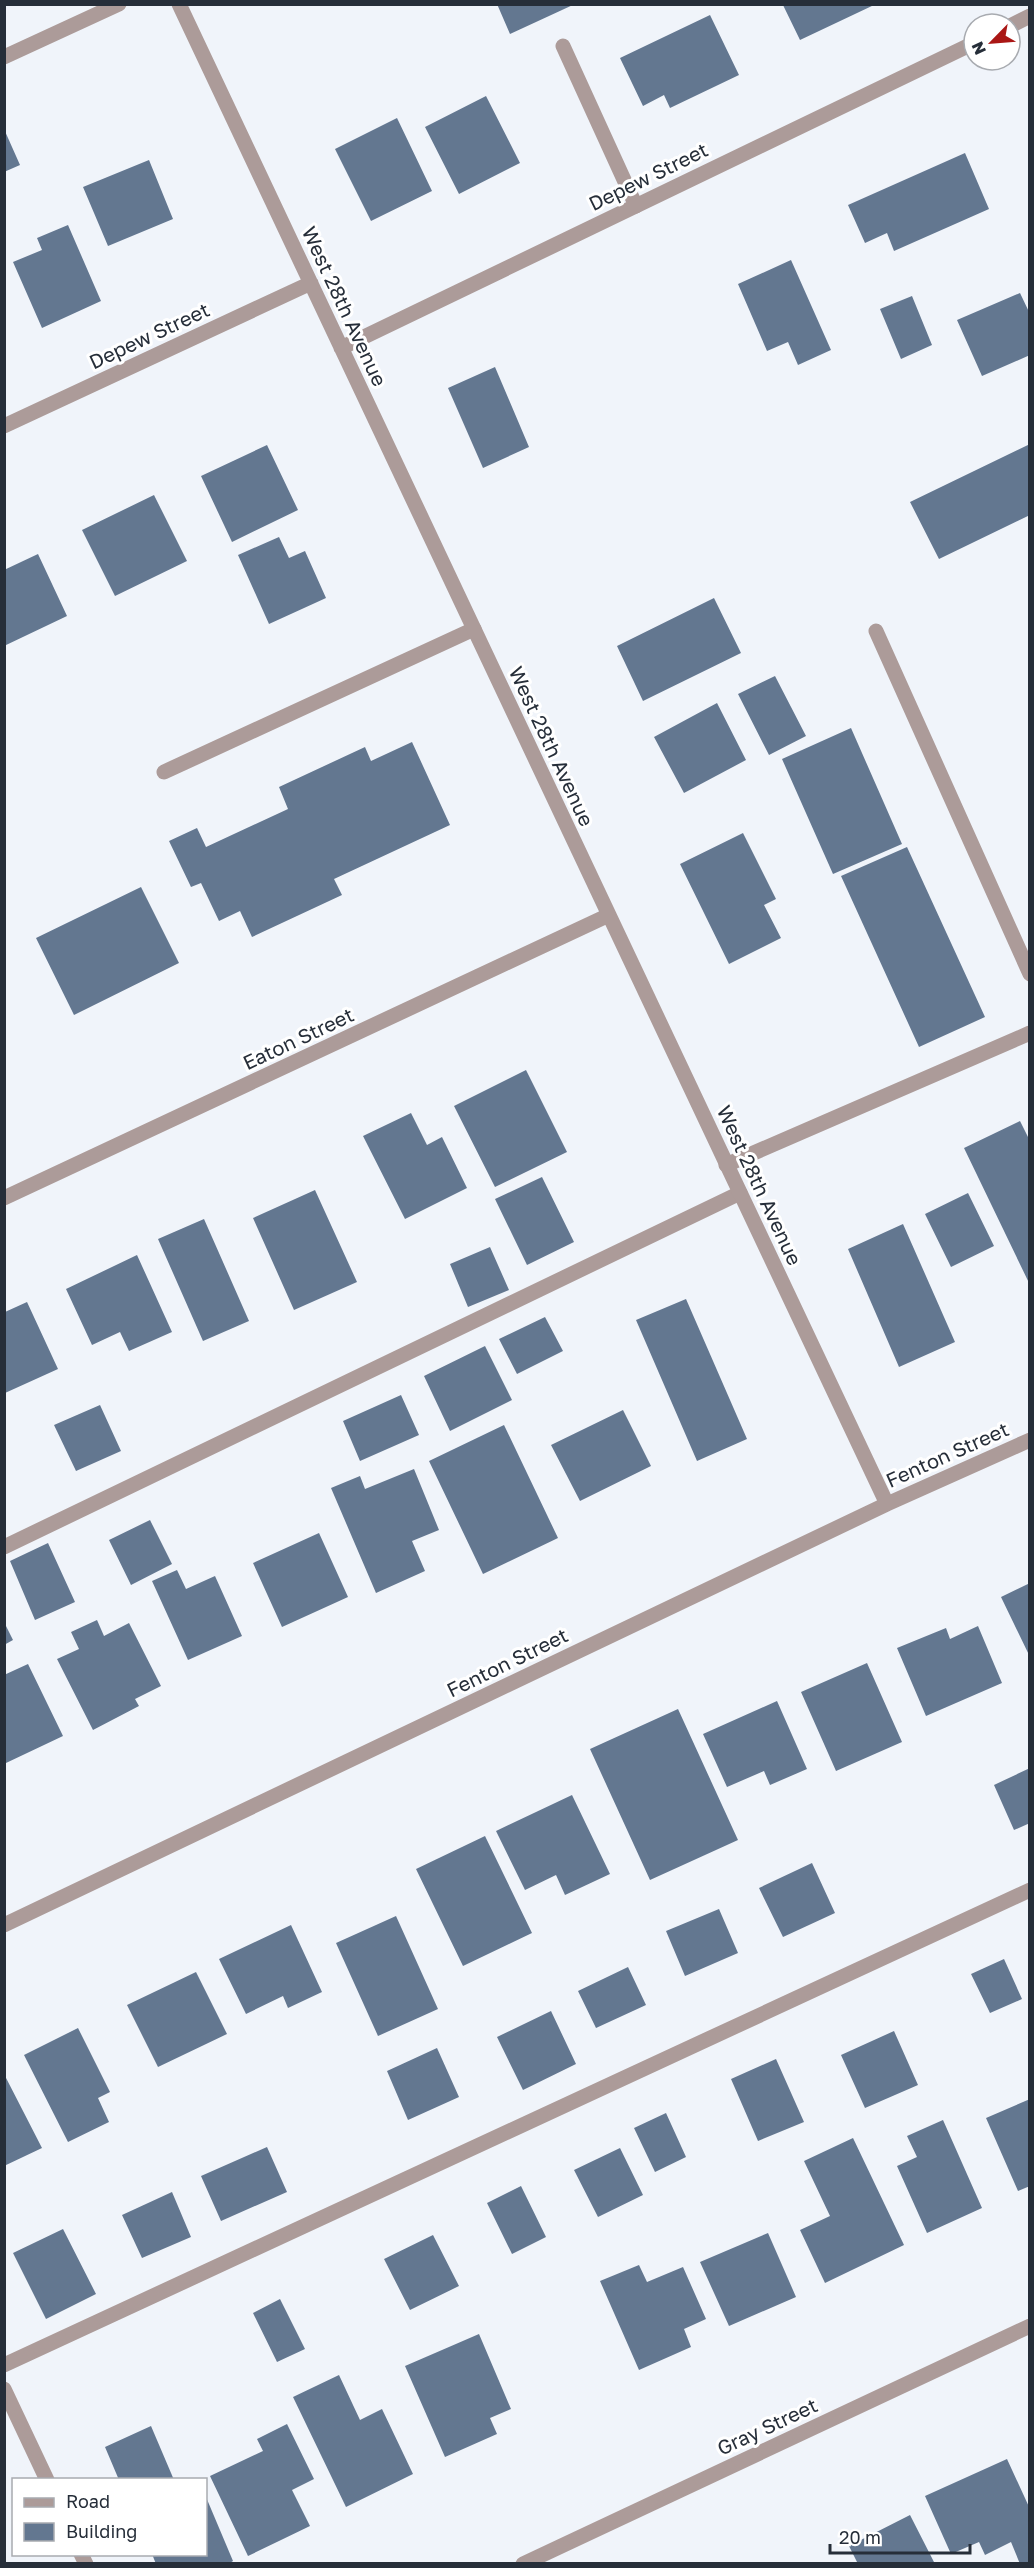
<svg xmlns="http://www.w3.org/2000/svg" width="1034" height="2568" font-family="'Golos Text',sans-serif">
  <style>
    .building { fill: #637790 }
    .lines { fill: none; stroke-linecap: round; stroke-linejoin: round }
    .service { stroke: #ac9b99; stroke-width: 15 }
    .minor { stroke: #ac9b99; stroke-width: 15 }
    .tertiary { stroke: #ac9b99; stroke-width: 15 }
    .labels { text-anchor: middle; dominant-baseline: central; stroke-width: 6; stroke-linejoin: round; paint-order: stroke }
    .street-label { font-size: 20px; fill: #262e39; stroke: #fff }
  </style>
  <rect width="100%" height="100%" fill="#f0f4fa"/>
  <!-- building -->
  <path class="building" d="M 497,4 L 575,4 L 510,34 Z
    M 783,5 L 874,5 L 800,40 Z
    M 710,15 L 739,75 L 670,108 L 664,95 L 643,106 L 620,58 Z
    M 486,96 L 520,163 L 459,194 L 425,127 Z
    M 397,118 L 432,191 L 371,221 L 335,149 Z
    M 4,129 L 20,165 L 4,172 Z
    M 965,153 L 989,209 L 894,251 L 887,233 L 865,243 L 848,205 Z
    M 149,160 L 173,219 L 108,246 L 83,187 Z
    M 68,225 L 101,301 L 42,328 L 13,262 L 42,250 L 37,238 Z
    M 791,260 L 831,350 L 798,365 L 788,342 L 767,351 L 738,284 Z
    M 1020,293 L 1030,314 L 1030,355 L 982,376 L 957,320 Z
    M 912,296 L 932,345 L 901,359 L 880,309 Z
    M 495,367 L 529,447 L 483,468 L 448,388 Z
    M 1030,444 L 1030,515 L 939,559 L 910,502 Z
    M 267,445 L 298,510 L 232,542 L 201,476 Z
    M 154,495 L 187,561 L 115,596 L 82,530 Z
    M 279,537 L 289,558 L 305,551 L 326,598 L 269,624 L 238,555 Z
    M 38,554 L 67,616 L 4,646 L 4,570 Z
    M 714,598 L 741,653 L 643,701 L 617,646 Z
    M 775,676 L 806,736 L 769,755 L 738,694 Z
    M 717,703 L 746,760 L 684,793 L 654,737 Z
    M 851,728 L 902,844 L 833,874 L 782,759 Z
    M 412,742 L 450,825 L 334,879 L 342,895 L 252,937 L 240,911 L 219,921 L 201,883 L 191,887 L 169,841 L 197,828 L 206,847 L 288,809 L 279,787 L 365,747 L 371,761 Z
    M 743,833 L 776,899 L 764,905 L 781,938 L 729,964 L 680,864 Z
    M 907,847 L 985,1017 L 919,1047 L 841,876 Z
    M 141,887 L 179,963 L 74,1015 L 36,938 Z
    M 526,1070 L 567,1152 L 495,1187 L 454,1106 Z
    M 411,1113 L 427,1145 L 442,1137 L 467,1188 L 405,1219 L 363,1136 Z
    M 1020,1121 L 1030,1141 L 1030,1285 L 964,1148 Z
    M 542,1177 L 574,1242 L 527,1265 L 495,1199 Z
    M 315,1190 L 357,1282 L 294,1310 L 253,1218 Z
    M 968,1193 L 994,1246 L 951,1267 L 925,1214 Z
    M 204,1219 L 249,1321 L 203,1341 L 158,1239 Z
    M 903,1224 L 955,1342 L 899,1367 L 848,1249 Z
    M 490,1247 L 509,1290 L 468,1307 L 450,1264 Z
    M 137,1255 L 172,1332 L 129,1351 L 120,1332 L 92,1345 L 66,1289 Z
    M 686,1299 L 747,1439 L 697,1461 L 636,1320 Z
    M 27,1302 L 58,1369 L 5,1393 L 5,1312 Z
    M 545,1317 L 563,1351 L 517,1374 L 499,1339 Z
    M 485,1346 L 512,1400 L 450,1431 L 424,1376 Z
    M 401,1395 L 419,1435 L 360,1461 L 343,1421 Z
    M 100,1405 L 121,1451 L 76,1471 L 54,1425 Z
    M 623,1410 L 651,1466 L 580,1501 L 551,1445 Z
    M 504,1425 L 558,1538 L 483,1574 L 429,1461 Z
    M 414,1469 L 439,1530 L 412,1541 L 425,1571 L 376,1593 L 331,1488 L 360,1476 L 365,1489 Z
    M 150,1520 L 172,1564 L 131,1585 L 109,1540 Z
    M 319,1533 L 348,1597 L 282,1627 L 253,1563 Z
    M 48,1543 L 75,1602 L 35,1620 L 10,1561 Z
    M 177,1570 L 186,1589 L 215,1576 L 242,1636 L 188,1660 L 152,1581 Z
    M 1030,1583 L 1030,1657 L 1001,1597 Z
    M 97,1620 L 104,1636 L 129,1623 L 161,1686 L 135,1699 L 139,1706 L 93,1730 L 57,1659 L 79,1649 L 71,1632 Z
    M 4,1622 L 13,1640 L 4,1645 Z
    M 978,1626 L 1002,1683 L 926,1716 L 897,1648 L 946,1628 L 950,1639 Z
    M 867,1663 L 902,1742 L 836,1771 L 801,1692 Z
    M 28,1664 L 63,1736 L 6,1763 L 4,1675 Z
    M 777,1701 L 807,1769 L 770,1785 L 764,1771 L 727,1787 L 703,1734 Z
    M 678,1709 L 738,1840 L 650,1880 L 590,1749 Z
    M 1030,1768 L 1030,1823 L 1014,1830 L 994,1785 Z
    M 572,1795 L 610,1874 L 565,1895 L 556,1875 L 525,1890 L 496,1831 Z
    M 485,1836 L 532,1933 L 463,1966 L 416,1869 Z
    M 812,1863 L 835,1913 L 783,1937 L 759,1888 Z
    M 719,1909 L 738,1953 L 685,1976 L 666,1931 Z
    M 396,1916 L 438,2009 L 378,2036 L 336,1943 Z
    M 291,1925 L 322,1992 L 288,2008 L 283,1996 L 246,2014 L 219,1959 Z
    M 1004,1959 L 1022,1999 L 990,2013 L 971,1974 Z
    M 628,1967 L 646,2005 L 596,2028 L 578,1991 Z
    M 196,1972 L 227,2034 L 158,2067 L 127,2005 Z
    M 551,2011 L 576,2064 L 523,2090 L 497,2037 Z
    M 78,2028 L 110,2092 L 98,2098 L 109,2122 L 68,2142 L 24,2055 Z
    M 894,2031 L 918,2085 L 865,2108 L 841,2055 Z
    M 437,2048 L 459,2097 L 408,2120 L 387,2071 Z
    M 776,2059 L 804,2122 L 758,2141 L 731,2079 Z
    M 4,2074 L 42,2148 L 4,2166 Z
    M 1030,2099 L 1030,2186 L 1018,2191 L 986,2118 Z
    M 666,2113 L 686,2157 L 655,2172 L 634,2128 Z
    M 943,2120 L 982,2208 L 927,2233 L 897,2166 L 917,2157 L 907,2136 Z
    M 853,2138 L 904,2245 L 825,2283 L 800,2230 L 830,2216 L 804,2161 Z
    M 267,2147 L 287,2192 L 221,2221 L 201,2176 Z
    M 620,2148 L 643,2195 L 598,2217 L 574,2170 Z
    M 521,2186 L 546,2237 L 512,2254 L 487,2203 Z
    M 172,2192 L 191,2237 L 142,2258 L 122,2215 Z
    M 63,2229 L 96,2294 L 46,2319 L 13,2253 Z
    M 768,2233 L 796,2297 L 729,2326 L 700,2262 Z
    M 433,2235 L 459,2286 L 410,2310 L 384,2259 Z
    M 639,2265 L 647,2282 L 683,2267 L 706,2319 L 684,2329 L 691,2347 L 639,2370 L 600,2281 Z
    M 280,2299 L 305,2349 L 277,2362 L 253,2313 Z
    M 479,2334 L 511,2409 L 490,2418 L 497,2434 L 445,2457 L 405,2366 Z
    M 339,2375 L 360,2420 L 382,2409 L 413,2474 L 346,2507 L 293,2397 Z
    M 287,2424 L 314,2479 L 292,2490 L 310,2526 L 248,2556 L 210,2476 L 263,2451 L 257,2439 Z
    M 151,2426 L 174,2480 L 119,2480 L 105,2447 Z
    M 1007,2459 L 1030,2509 L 1030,2564 L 1020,2564 L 1011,2542 L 985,2555 L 979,2542 L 951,2554 L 925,2496 Z
    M 206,2497 L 233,2561 L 228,2564 L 156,2564 L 152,2554 L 206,2554 Z
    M 910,2515 L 935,2564 L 858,2564 L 849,2546 Z"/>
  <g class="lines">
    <!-- service -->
    <path class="service" d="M 563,46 L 636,206
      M 4,57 L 119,4
      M 876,631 L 1030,974
      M 164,772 L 474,629
      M 726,1165 L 1030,1033
      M 4,1547 L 740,1193
      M 4,2365 L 1030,1890"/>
    <!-- minor -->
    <path class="minor" d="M 179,4 L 887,1504
      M 1010,26 L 1030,16
      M 341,348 L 974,43
      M 4,426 L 311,283
      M 4,1198 L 609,915
      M 4,1925 L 887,1504 L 1030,1440
      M 523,2564 L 1030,2326"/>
    <!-- tertiary -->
    <path class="tertiary" d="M 4,2389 L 47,2480
      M 81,2554 L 86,2564"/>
  </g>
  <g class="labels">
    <!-- street labels -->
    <g class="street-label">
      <text transform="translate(648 176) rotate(-26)">Depew Street</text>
      <text transform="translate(345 306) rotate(65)">West 28th Avenue</text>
      <text transform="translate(149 335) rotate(-25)">Depew Street</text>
      <text transform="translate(552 746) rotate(65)">West 28th Avenue</text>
      <text transform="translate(298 1038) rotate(-25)">Eaton Street</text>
      <text transform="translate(760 1185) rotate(65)">West 28th Avenue</text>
      <text transform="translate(947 1454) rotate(-24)">Fenton Street</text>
      <text transform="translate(507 1662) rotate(-26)">Fenton Street</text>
      <text transform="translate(767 2426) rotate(-25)">Gray Street</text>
    </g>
  </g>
  <!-- border -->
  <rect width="1034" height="2568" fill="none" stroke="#262e39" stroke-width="12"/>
  <!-- legend -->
  <rect x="12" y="2478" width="195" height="78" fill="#ffffff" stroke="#a8abb0" stroke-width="1.5"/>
  <rect x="24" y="2498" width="30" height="9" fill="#ac9b99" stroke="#a8abb0" stroke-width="1.5"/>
  <text x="66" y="2508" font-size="18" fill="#262e39">Road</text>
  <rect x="24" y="2523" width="30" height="18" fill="#637790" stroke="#a8abb0" stroke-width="1.5"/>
  <text x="66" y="2538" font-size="18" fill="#262e39">Building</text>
  <!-- north arrow -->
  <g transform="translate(992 42) rotate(245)"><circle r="28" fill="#ffffff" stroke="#a8abb0" stroke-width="1.5"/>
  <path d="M0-4.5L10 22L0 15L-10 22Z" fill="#aa1715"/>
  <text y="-9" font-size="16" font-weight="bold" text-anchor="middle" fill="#262e39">N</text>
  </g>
  <!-- scale -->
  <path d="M830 2544v9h140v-9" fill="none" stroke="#262e39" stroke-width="3"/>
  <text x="839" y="2544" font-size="18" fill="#262e39" stroke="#ffffff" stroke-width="4.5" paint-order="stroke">20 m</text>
</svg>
